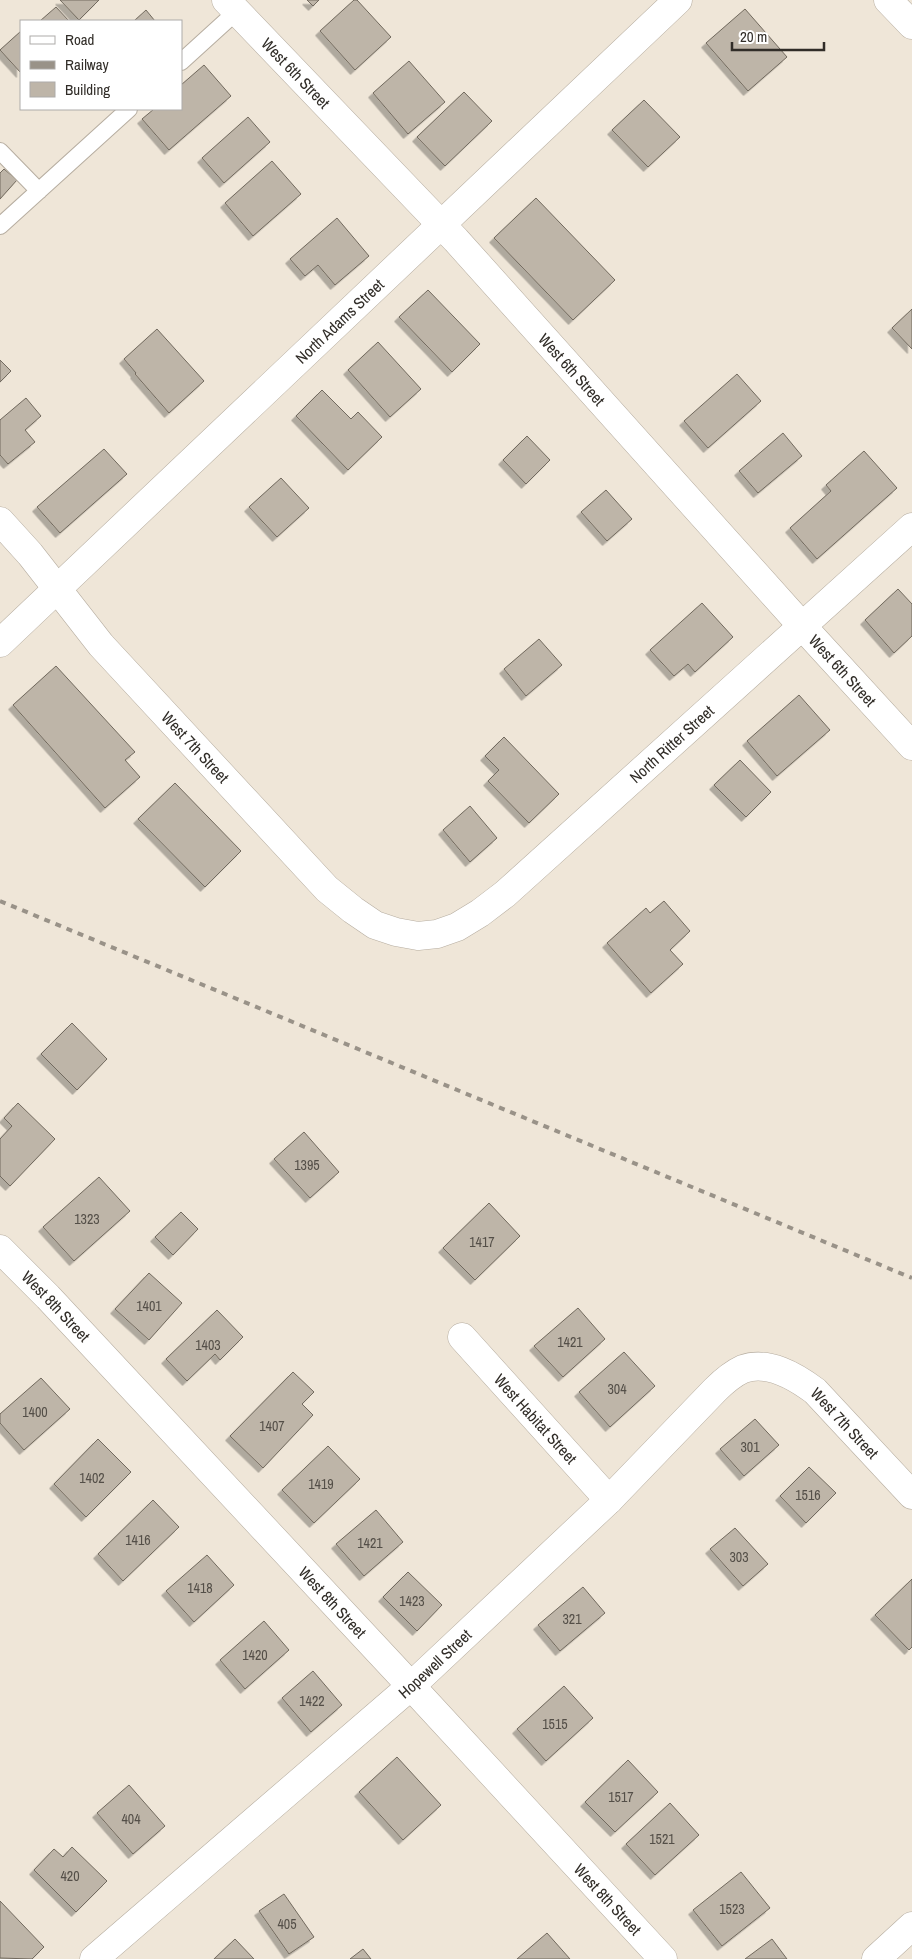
<svg xmlns="http://www.w3.org/2000/svg" width="912" height="1959" font-family="'Archivo Narrow',sans-serif">
  <style>
    .building { fill: #beb5a8; stroke: #726a5e; filter: url(#shadow) }
    .lines { fill: none; stroke-linecap: round; stroke-linejoin: round }
    .service-casing { stroke: #b6ada0; stroke-width: 18 }
    .minor-casing { stroke: #b6ada0; stroke-width: 29 }
    .tertiary-casing { stroke: #b6ada0; stroke-width: 29 }
    .service { stroke: #fff; stroke-width: 16 }
    .minor { stroke: #fff; stroke-width: 28 }
    .tertiary { stroke: #fff; stroke-width: 28 }
    .rail { stroke: #999288; stroke-width: 4; stroke-dasharray: 6 6; stroke-linecap: butt }
    .labels { text-anchor: middle; dominant-baseline: central; stroke-width: 4; stroke-linejoin: round; paint-order: stroke }
    .number-label { font-size: 14px; fill: #544f48 }
    .street-label { font-size: 16px; fill: #312d28; stroke: #fff }
  </style>
  <defs>
    <filter id="shadow"><feDropShadow dx="-4.5" dy="4.5" stdDeviation="0" flood-color="#0004"/></filter>
  </defs>
  <rect width="100%" height="100%" fill="#efe6d8"/>
  <!-- building -->
  <path class="building" d="M 60,0 L 99,0 L 79,20 Z
    M 307,0 L 319,0 L 313,6 Z
    M 354,0 L 357,0 L 391,37 L 355,70 L 320,31 Z
    M 56,7 L 69,21 L 40,21 Z
    M 745,9 L 787,57 L 748,91 L 706,43 Z
    M 146,10 L 155,21 L 134,21 Z
    M 21,31 L 21,73 L 0,50 Z
    M 409,61 L 445,102 L 408,134 L 373,93 Z
    M 204,65 L 231,96 L 169,150 L 142,119 L 154,109 L 181,109 L 181,85 Z
    M 464,92 L 492,121 L 445,166 L 417,137 Z
    M 644,100 L 680,137 L 648,167 L 612,130 Z
    M 248,117 L 270,142 L 224,183 L 202,158 Z
    M 272,161 L 301,194 L 253,236 L 225,203 Z
    M 4,169 L 17,180 L 0,199 L 0,173 Z
    M 536,198 L 615,280 L 573,320 L 494,238 Z
    M 337,218 L 369,256 L 335,285 L 318,265 L 305,276 L 290,259 Z
    M 428,290 L 480,344 L 452,372 L 399,317 Z
    M 912,309 L 912,349 L 892,328 Z
    M 157,329 L 204,381 L 169,413 L 135,374 L 136,373 L 124,359 Z
    M 378,342 L 421,389 L 390,417 L 348,370 Z
    M 0,360 L 11,371 L 0,382 Z
    M 737,374 L 761,401 L 708,448 L 684,421 Z
    M 322,390 L 351,419 L 358,412 L 382,437 L 348,470 L 296,416 Z
    M 26,398 L 41,416 L 25,430 L 35,442 L 8,464 L 0,455 L 0,420 Z
    M 783,433 L 802,456 L 758,493 L 739,471 Z
    M 527,436 L 550,460 L 526,484 L 503,460 Z
    M 104,449 L 127,474 L 60,533 L 37,507 Z
    M 864,451 L 897,488 L 817,559 L 790,528 L 831,491 L 826,485 Z
    M 281,478 L 309,508 L 277,537 L 249,507 Z
    M 606,490 L 632,519 L 607,541 L 581,512 Z
    M 898,589 L 912,604 L 912,636 L 894,653 L 865,620 Z
    M 702,603 L 733,637 L 695,672 L 688,664 L 674,676 L 650,650 Z
    M 539,639 L 562,665 L 526,696 L 504,669 Z
    M 56,666 L 135,752 L 125,760 L 140,777 L 105,808 L 13,705 Z
    M 799,695 L 830,730 L 777,776 L 747,741 Z
    M 504,737 L 559,794 L 529,823 L 488,781 L 499,770 L 485,756 Z
    M 740,760 L 771,792 L 746,817 L 714,785 Z
    M 175,783 L 241,851 L 205,887 L 138,819 Z
    M 470,806 L 497,838 L 470,862 L 443,830 Z
    M 664,901 L 690,931 L 670,950 L 683,964 L 651,993 L 607,943 L 646,908 L 650,913 Z
    M 72,1023 L 107,1059 L 77,1090 L 41,1054 Z
    M 18,1103 L 55,1139 L 10,1186 L 0,1176 L 0,1139 L 12,1126 L 4,1118 Z
    M 304,1132 L 339,1172 L 310,1198 L 274,1159 Z
    M 99,1177 L 130,1211 L 74,1261 L 43,1227 Z
    M 489,1203 L 520,1236 L 475,1280 L 443,1248 Z
    M 181,1212 L 198,1229 L 173,1255 L 155,1237 Z
    M 149,1273 L 182,1303 L 149,1340 L 115,1309 Z
    M 578,1308 L 605,1339 L 563,1377 L 534,1346 Z
    M 217,1310 L 243,1337 L 220,1360 L 215,1354 L 187,1381 L 166,1359 Z
    M 624,1352 L 655,1386 L 610,1427 L 579,1392 Z
    M 293,1372 L 314,1392 L 302,1404 L 313,1415 L 263,1468 L 230,1436 Z
    M 41,1378 L 70,1409 L 24,1450 L 0,1423 L 0,1414 Z
    M 755,1419 L 779,1445 L 744,1476 L 720,1449 Z
    M 98,1439 L 131,1472 L 86,1517 L 54,1484 Z
    M 328,1446 L 360,1479 L 314,1523 L 282,1490 Z
    M 809,1467 L 836,1493 L 806,1523 L 780,1496 Z
    M 153,1500 L 179,1527 L 123,1581 L 98,1554 Z
    M 376,1510 L 403,1542 L 364,1576 L 336,1544 Z
    M 735,1528 L 768,1564 L 743,1586 L 710,1549 Z
    M 207,1555 L 234,1585 L 194,1622 L 166,1591 Z
    M 408,1572 L 442,1605 L 417,1631 L 383,1597 Z
    M 912,1579 L 912,1647 L 909,1650 L 875,1615 Z
    M 583,1587 L 605,1613 L 560,1651 L 538,1625 Z
    M 264,1621 L 289,1650 L 245,1689 L 220,1660 Z
    M 313,1671 L 342,1705 L 311,1732 L 282,1698 Z
    M 564,1686 L 593,1718 L 546,1761 L 517,1729 Z
    M 397,1757 L 441,1805 L 403,1840 L 359,1792 Z
    M 628,1760 L 658,1792 L 615,1832 L 585,1802 Z
    M 129,1785 L 165,1826 L 133,1854 L 97,1813 Z
    M 670,1803 L 699,1835 L 655,1875 L 626,1844 Z
    M 72,1847 L 107,1881 L 76,1912 L 34,1870 L 54,1849 L 63,1857 Z
    M 741,1872 L 770,1908 L 722,1946 L 693,1910 Z
    M 284,1894 L 314,1937 L 289,1954 L 259,1911 Z
    M 0,1901 L 44,1947 L 32,1959 L 0,1958 Z
    M 547,1933 L 570,1959 L 517,1959 Z
    M 235,1939 L 254,1959 L 214,1959 Z
    M 772,1939 L 787,1959 L 745,1959 Z
    M 363,1949 L 371,1959 L 350,1959 Z"/>
  <g class="lines">
    <defs>
      <path id="service" d="M 181,62 L 236,12
        M 0,151 L 39,191
        M 0,226 L 129,109"/>
      <g id="minor">
        <path id="s1" d="M 226,0 L 456,240 L 803,627 L 912,746"/>
        <path d="M 888,0 L 912,25"/>
        <path id="s2" d="M 0,521 L 30,554 L 101,645 L 327,889 L 353,910 L 375,925 L 396,932 L 418,936 L 437,934 L 457,927 L 480,913 L 505,894 L 912,527"/>
        <path id="s3" d="M 0,1249 L 48,1297 L 411,1686 L 663,1959"/>
        <path id="s4" d="M 462,1337 L 609,1500"/>
        <path id="s5" d="M 94,1959 L 411,1686 L 609,1500 L 715,1390 C 723,1382 732,1374 743,1369 C 768,1360 795,1376 815,1391 L 912,1495"/>
        <path d="M 876,1959 L 912,1926"/>
      </g>
      <g id="tertiary">
        <path id="s6" d="M 0,643 L 678,0"/>
      </g>
    </defs>
    <!-- service casing -->
    <use href="#service" class="service-casing"/>
    <!-- minor casing -->
    <use href="#minor" class="minor-casing"/>
    <!-- tertiary casing -->
    <use href="#tertiary" class="tertiary-casing"/>
    <!-- service -->
    <use href="#service" class="service"/>
    <!-- minor -->
    <use href="#minor" class="minor"/>
    <!-- tertiary -->
    <use href="#tertiary" class="tertiary"/>
    <!-- rail -->
    <path class="rail" d="M 0,901 L 912,1278"/>
  </g>
  <g class="labels">
    <!-- number labels -->
    <g class="number-label">
      <text x="307" y="1165">1395</text>
      <text x="87" y="1219">1323</text>
      <text x="482" y="1242">1417</text>
      <text x="149" y="1306">1401</text>
      <text x="570" y="1342">1421</text>
      <text x="208" y="1345">1403</text>
      <text x="617" y="1389">304</text>
      <text x="35" y="1412">1400</text>
      <text x="272" y="1426">1407</text>
      <text x="750" y="1447">301</text>
      <text x="92" y="1478">1402</text>
      <text x="321" y="1484">1419</text>
      <text x="808" y="1495">1516</text>
      <text x="138" y="1540">1416</text>
      <text x="370" y="1543">1421</text>
      <text x="739" y="1557">303</text>
      <text x="200" y="1588">1418</text>
      <text x="412" y="1601">1423</text>
      <text x="572" y="1619">321</text>
      <text x="255" y="1655">1420</text>
      <text x="312" y="1701">1422</text>
      <text x="555" y="1724">1515</text>
      <text x="621" y="1797">1517</text>
      <text x="131" y="1819">404</text>
      <text x="662" y="1839">1521</text>
      <text x="70" y="1876">420</text>
      <text x="732" y="1909">1523</text>
      <text x="287" y="1924">405</text>
    </g>
    <!-- street labels -->
    <g class="street-label">
      <text stroke="none"><textPath href="#s1" startOffset="101">West 6th Street</textPath></text>
      <text stroke="none"><textPath href="#s6" startOffset="468">North Adams Street</textPath></text>
      <text stroke="none"><textPath href="#s1" startOffset="506">West 6th Street</textPath></text>
      <text stroke="none"><textPath href="#s1" startOffset="911">West 6th Street</textPath></text>
      <text stroke="none"><textPath href="#s2" startOffset="920">North Ritter Street</textPath></text>
      <text stroke="none"><textPath href="#s2" startOffset="299">West 7th Street</textPath></text>
      <text stroke="none"><textPath href="#s3" startOffset="80">West 8th Street</textPath></text>
      <text stroke="none"><textPath href="#s4" startOffset="110">West Habitat Street</textPath></text>
      <text stroke="none"><textPath href="#s5" startOffset="1000">West 7th Street</textPath></text>
      <text stroke="none"><textPath href="#s3" startOffset="485">West 8th Street</textPath></text>
      <text stroke="none"><textPath href="#s5" startOffset="451">Hopewell Street</textPath></text>
      <text stroke="none"><textPath href="#s3" startOffset="890">West 8th Street</textPath></text>
    </g>
  </g>
  <!-- legend -->
  <rect x="20" y="20" width="162" height="90" fill="#ffffff" stroke="#adaba9"/>
  <rect x="30" y="36" width="25" height="8" fill="#ffffff" stroke="#adaba9"/>
  <text x="65" y="45" font-size="15" fill="#312d28">Road</text>
  <rect x="30" y="61" width="25" height="8" fill="#999288" stroke="#adaba9"/>
  <text x="65" y="70" font-size="15" fill="#312d28">Railway</text>
  <rect x="30" y="82" width="25" height="15" fill="#beb5a8" stroke="#adaba9"/>
  <text x="65" y="95" font-size="15" fill="#312d28">Building</text>
  <!-- scale -->
  <path d="M732 42v8h92v-8" fill="none" stroke="#312d28" stroke-width="2.5"/>
  <text x="740" y="42" font-size="15" fill="#312d28" stroke="#ffffff" stroke-width="4" paint-order="stroke">20 m</text>
</svg>
